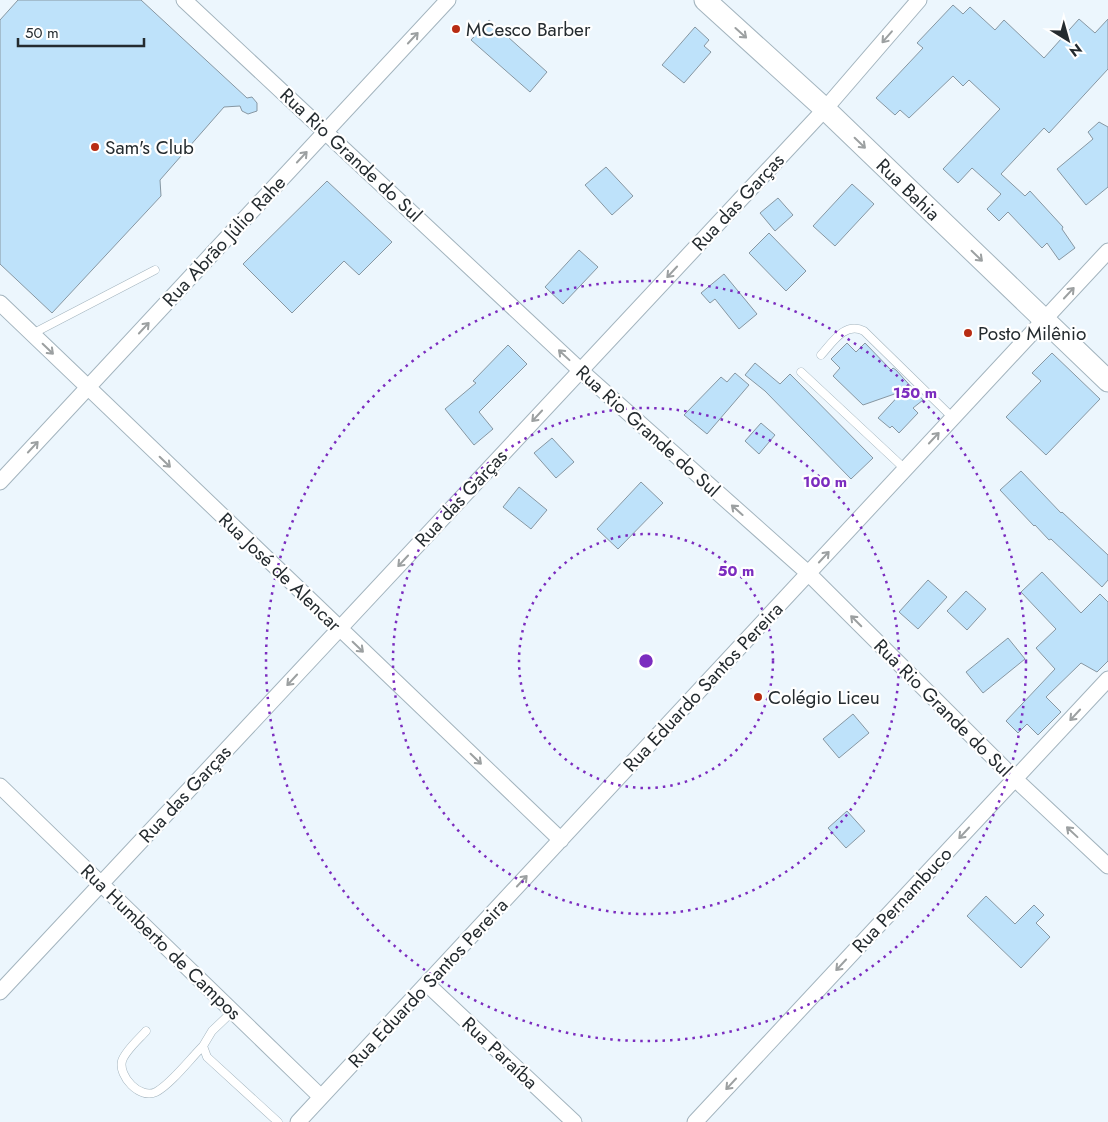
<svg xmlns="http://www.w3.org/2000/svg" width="1108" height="1122" font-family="Jost,sans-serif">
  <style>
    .building { fill: #bee2fa; stroke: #8797a2 }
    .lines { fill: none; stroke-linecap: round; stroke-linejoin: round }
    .service-casing { stroke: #a3b4be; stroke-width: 9 }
    .minor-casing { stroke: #a3b4be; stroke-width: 17 }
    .secondary-casing { stroke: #a3b4be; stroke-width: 23 }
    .service { stroke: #fff; stroke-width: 8 }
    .minor { stroke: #fff; stroke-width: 15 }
    .secondary { stroke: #fff; stroke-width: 21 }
    .oneway { stroke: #9ca0a1 }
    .ring { fill: none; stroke: #7b2cbf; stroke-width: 2.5; stroke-dasharray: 2.5 5 }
    .poi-dot { fill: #b82c13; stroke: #fff; stroke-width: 2 }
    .labels { text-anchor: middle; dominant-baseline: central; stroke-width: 4.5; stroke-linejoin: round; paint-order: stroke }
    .poi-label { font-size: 19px; fill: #242b2f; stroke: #fff; text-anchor: start }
    .street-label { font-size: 19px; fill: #242b2f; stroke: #fff }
    .centre { fill: #7b2cbf; stroke: #fff; stroke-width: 2.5 }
    .ring-label { font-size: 15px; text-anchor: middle; font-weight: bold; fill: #7b2cbf; stroke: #fff; stroke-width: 4.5; stroke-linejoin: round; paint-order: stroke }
  </style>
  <rect width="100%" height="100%" fill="#ecf6fd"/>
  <!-- building -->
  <path class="building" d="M 18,0 L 141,0 L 247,98 L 252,97 L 257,103 L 257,111 L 248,114 L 242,111 L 240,106 L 224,107 L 160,180 L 161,196 L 52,313 L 0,264 L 0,20 Z
    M 953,5 L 963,14 L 970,7 L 995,30 L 1004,20 L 1044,58 L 1079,19 L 1095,33 L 1108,19 L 1108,69 L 1049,133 L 1044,128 L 1001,174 L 1025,196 L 1030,191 L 1063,227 L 1062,229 L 1075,248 L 1059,260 L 1047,243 L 1042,248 L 1008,212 L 999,221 L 987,209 L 1001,194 L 972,168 L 958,183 L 943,169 L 1000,109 L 969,80 L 963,86 L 953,76 L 909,118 L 900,110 L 895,115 L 876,98 L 923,48 L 917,43 Z
    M 489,20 L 547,72 L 530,92 L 471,40 Z
    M 695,27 L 709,40 L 704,46 L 711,52 L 684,83 L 662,65 Z
    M 1099,122 L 1108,127 L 1108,187 L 1086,205 L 1057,169 L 1093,139 L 1088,132 Z
    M 606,167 L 633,196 L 612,215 L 585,185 Z
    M 327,181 L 392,242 L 359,275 L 344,261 L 292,313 L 243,264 Z
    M 852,184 L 874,204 L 835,246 L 813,226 Z
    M 778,198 L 793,215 L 775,231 L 760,213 Z
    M 769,233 L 806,271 L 786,291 L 749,253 Z
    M 579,250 L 598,267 L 563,304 L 545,287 Z
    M 724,274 L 757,314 L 739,329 L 715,299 L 710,303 L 701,293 Z
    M 847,343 L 856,352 L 865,343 L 891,370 L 893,368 L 896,370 L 923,400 L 913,408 L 918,413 L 899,433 L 892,426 L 890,428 L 878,418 L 903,391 L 863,405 L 833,376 L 840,368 L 831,359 Z
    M 508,345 L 527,364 L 479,412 L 493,429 L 474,445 L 445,409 L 476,383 L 473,381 Z
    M 1052,353 L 1100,399 L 1046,455 L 1006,417 L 1041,381 L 1032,373 Z
    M 755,363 L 780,384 L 790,374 L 873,458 L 851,479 L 765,391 L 745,375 Z
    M 735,373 L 749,385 L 707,434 L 684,415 L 721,377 L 727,382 Z
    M 761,423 L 775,435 L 759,454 L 745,441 Z
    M 552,438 L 574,462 L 556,478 L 534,453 Z
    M 1021,471 L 1061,513 L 1062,512 L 1108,555 L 1108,580 L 1102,587 L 1051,539 L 1049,540 L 1035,525 L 1034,526 L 1000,490 Z
    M 641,482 L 663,503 L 618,549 L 597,529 Z
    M 519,487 L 547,510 L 531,529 L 503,507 Z
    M 1042,572 L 1081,613 L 1100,594 L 1108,602 L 1108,661 L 1097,672 L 1081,663 L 1046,697 L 1061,712 L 1038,735 L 1027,724 L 1018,733 L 1006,721 L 1055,669 L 1036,648 L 1056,629 L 1021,592 Z
    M 928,580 L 947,597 L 918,629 L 899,612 Z
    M 966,591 L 986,609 L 967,630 L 947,611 Z
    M 1008,638 L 1025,659 L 983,693 L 966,672 Z
    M 853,714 L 869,733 L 839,758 L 823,739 Z
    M 847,811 L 865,831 L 846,848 L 828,828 Z
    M 986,896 L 1015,924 L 1034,905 L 1044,915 L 1036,923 L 1050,937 L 1021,968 L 967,916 Z"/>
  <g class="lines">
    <defs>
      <path id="service" d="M 32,334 L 155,270
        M 821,355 C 832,343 845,321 864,331 L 953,418
        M 801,372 L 905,469
        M 233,1011 L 212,1031 L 203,1046 L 207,1057 L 278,1122
        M 146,1031 C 139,1039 125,1051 122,1061 C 118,1076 140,1100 156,1092 C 171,1084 190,1059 203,1046"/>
      <path id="minor" d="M 184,0 L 580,370 L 808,573 L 1015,779 L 1108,866
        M 0,303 L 561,840
        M 0,482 L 448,0
        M 0,786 L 321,1097
        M 427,984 L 574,1122
        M 0,992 L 825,109 L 919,0
        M 298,1122 L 1108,251
        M 695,1122 L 1108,679"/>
      <g id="secondary">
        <path id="s1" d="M 705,0 L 825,109 L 1108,381"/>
      </g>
    </defs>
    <!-- service casing -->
    <use href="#service" class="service-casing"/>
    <!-- minor casing -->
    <use href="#minor" class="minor-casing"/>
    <!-- secondary casing -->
    <use href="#secondary" class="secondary-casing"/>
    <!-- service -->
    <use href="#service" class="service"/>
    <!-- minor -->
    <use href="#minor" class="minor"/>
    <!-- secondary -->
    <use href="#secondary" class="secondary"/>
  </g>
  <!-- one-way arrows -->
  <defs><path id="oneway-shaft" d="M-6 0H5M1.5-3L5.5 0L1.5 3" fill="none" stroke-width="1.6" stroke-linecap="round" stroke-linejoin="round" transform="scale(1.25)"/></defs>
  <g class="oneway">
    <use href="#oneway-shaft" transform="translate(741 33) rotate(42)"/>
    <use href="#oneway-shaft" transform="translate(887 37) rotate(131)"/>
    <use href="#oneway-shaft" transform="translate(413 38) rotate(-47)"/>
    <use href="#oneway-shaft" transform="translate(860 143) rotate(44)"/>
    <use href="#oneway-shaft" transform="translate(302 157) rotate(-47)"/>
    <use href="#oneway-shaft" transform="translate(977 256) rotate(44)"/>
    <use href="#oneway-shaft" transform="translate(672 272) rotate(133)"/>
    <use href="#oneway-shaft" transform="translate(1069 293) rotate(-47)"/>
    <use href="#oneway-shaft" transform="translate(144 328) rotate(-47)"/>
    <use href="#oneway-shaft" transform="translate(48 349) rotate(44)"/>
    <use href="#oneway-shaft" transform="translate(564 355) rotate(-137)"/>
    <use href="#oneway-shaft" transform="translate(537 416) rotate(133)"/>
    <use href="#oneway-shaft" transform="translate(934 438) rotate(-47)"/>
    <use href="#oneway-shaft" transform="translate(33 447) rotate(-47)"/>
    <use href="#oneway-shaft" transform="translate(165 462) rotate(44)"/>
    <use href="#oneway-shaft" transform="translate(737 510) rotate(-138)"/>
    <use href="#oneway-shaft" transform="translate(824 557) rotate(-47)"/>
    <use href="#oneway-shaft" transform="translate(403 561) rotate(133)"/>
    <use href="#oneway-shaft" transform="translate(856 621) rotate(-135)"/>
    <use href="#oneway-shaft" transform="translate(358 647) rotate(44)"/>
    <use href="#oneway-shaft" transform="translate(292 680) rotate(133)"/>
    <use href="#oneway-shaft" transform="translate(1075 715) rotate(133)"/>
    <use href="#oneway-shaft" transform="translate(476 759) rotate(44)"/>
    <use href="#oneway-shaft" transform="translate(1072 832) rotate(-137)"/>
    <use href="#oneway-shaft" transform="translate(964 833) rotate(133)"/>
    <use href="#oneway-shaft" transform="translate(522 881) rotate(-47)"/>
    <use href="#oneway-shaft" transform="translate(841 965) rotate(133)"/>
    <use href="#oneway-shaft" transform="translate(731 1084) rotate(133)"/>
  </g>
  <!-- distance rings -->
  <g class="ring">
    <circle cx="646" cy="661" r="127"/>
    <circle cx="646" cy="661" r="253"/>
    <circle cx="646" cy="661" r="380"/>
  </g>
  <!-- markers -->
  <g class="poi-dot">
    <circle cx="456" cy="29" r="5"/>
    <circle cx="95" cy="147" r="5"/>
    <circle cx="968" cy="333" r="5"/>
    <circle cx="758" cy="697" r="5"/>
  </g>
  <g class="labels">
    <!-- poi labels -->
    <g class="poi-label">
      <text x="466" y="29">MCesco Barber</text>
      <text x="105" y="147">Sam's Club</text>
      <text x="978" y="333">Posto Milênio</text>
      <text x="768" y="697">Colégio Liceu</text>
    </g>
    <!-- street labels -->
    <g class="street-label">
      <text transform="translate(351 155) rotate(43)">Rua Rio Grande do Sul</text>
      <text stroke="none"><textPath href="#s1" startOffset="278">Rua Bahia</textPath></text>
      <text transform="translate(738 202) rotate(-47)">Rua das Garças</text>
      <text transform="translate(224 241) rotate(-47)">Rua Abrão Júlio Rahe</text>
      <text transform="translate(648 431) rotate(42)">Rua Rio Grande do Sul</text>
      <text transform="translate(461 498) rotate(-47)">Rua das Garças</text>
      <text transform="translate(280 572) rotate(44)">Rua José de Alencar</text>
      <text transform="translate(703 687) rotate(-47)">Rua Eduardo Santos Pereira</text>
      <text transform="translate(943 708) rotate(45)">Rua Rio Grande do Sul</text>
      <text transform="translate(185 794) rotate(-47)">Rua das Garças</text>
      <text transform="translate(902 900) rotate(-47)">Rua Pernambuco</text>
      <text transform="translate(161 942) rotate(44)">Rua Humberto de Campos</text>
      <text transform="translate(428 983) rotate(-47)">Rua Eduardo Santos Pereira</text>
      <text transform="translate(500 1053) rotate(43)">Rua Paraíba</text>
    </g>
  </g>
  <circle cx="646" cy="661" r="8" class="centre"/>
  <g class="ring-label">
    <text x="915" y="398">150 m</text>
    <text x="825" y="487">100 m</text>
    <text x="736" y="576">50 m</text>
  </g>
  <!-- north arrow -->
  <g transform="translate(1068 40) rotate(143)" stroke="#ffffff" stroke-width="4" paint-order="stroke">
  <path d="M0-4L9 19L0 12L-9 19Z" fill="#242b2f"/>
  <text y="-8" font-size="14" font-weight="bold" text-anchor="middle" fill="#242b2f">N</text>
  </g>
  <!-- scale -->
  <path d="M18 38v8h126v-8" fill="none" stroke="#242b2f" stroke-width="2.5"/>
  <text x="25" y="38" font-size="15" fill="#242b2f" stroke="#ffffff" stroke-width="4" paint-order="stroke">50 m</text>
</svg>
